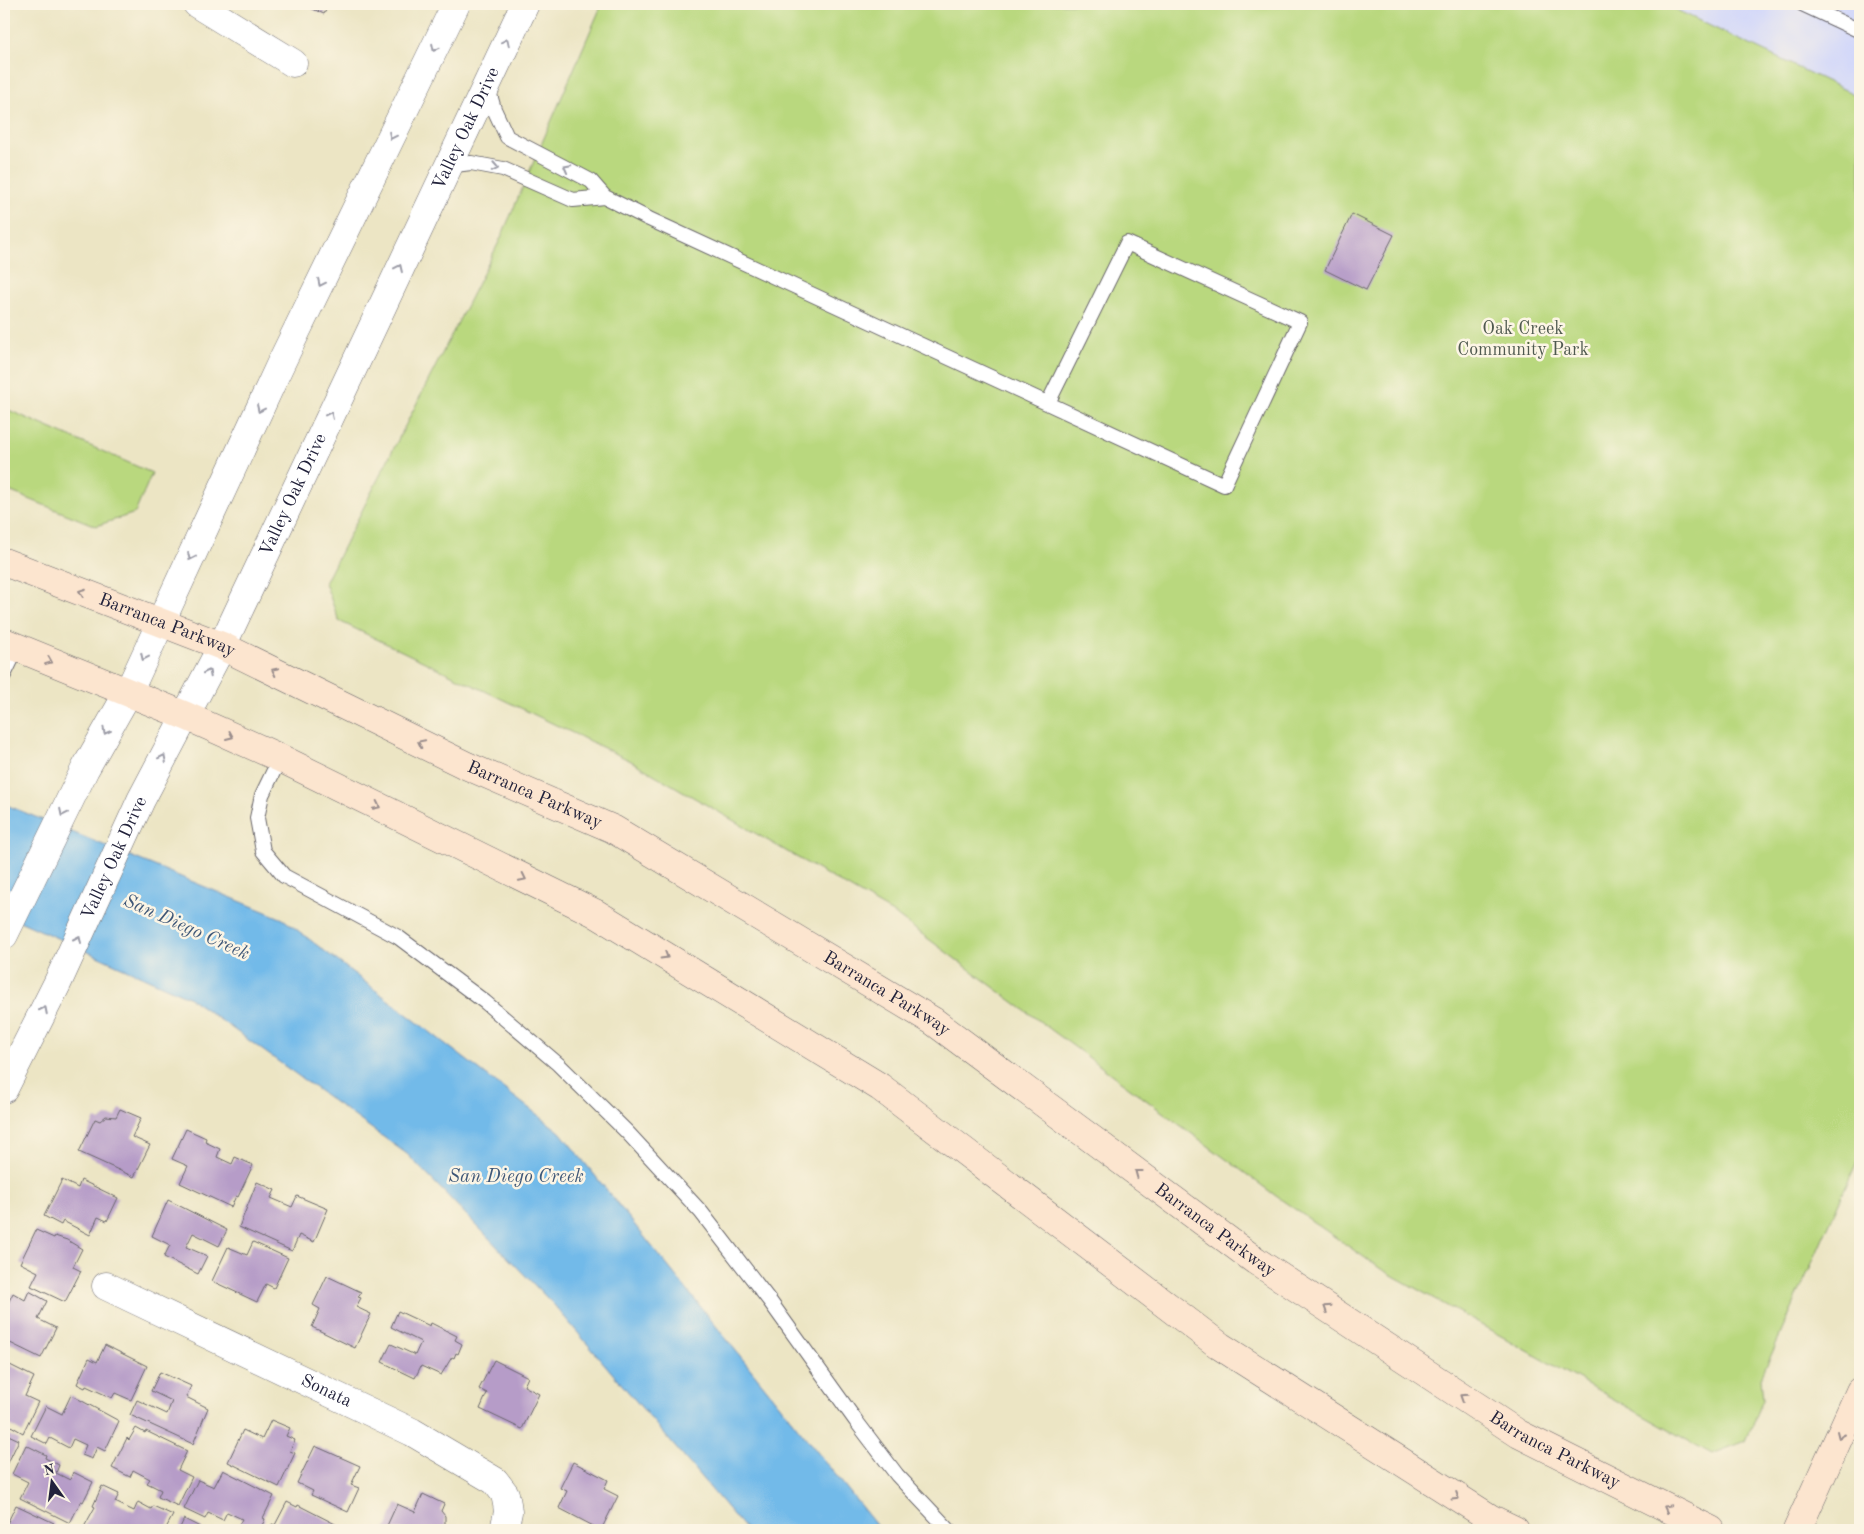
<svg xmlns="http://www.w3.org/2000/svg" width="1864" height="1534" font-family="'Old Standard TT',serif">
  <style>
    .built { fill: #d3d8f9 }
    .green { fill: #b9d87e; stroke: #6e7d5c }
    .water { fill: #72bae9; stroke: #4a6e92 }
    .building { fill: #b69cc8 }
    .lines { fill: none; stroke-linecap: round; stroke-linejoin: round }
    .service-casing { stroke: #69666b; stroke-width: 16 }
    .minor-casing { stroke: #69666b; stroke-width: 29 }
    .tertiary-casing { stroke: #69666b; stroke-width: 29 }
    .secondary-casing { stroke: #69666b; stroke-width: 29 }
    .service { stroke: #fff; stroke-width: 14 }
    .minor { stroke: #fff; stroke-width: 28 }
    .tertiary { stroke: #fff; stroke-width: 28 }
    .secondary { stroke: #fce5cf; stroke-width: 28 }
    .oneway { stroke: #9c9ca7 }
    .oneway2 { stroke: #9a8d8c }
    .labels { text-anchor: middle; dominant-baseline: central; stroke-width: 5; stroke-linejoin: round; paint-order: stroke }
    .street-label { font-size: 18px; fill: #22223b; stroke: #fcf5e5 }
    .park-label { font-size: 18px; fill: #4f594f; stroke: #fcf5e5 }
    .water-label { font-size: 19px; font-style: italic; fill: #3e5778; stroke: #fcf5e5 }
  </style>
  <rect width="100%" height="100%" fill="#fcf5e5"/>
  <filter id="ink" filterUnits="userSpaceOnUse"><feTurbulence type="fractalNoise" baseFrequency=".02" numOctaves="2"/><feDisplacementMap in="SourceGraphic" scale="10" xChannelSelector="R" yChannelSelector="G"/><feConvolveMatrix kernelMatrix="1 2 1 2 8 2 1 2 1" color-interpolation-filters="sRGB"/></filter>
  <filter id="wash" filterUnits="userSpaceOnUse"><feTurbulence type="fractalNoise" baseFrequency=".0096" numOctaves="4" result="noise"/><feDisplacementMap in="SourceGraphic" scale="20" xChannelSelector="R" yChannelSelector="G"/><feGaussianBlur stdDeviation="1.12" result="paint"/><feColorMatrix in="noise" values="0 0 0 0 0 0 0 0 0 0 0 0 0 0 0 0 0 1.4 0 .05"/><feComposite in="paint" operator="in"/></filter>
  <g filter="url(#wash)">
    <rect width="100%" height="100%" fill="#ece5c4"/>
    <!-- built -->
    <path class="built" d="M 1664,4 L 1860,4 L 1860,97 Z"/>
    <!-- green -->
    <path class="green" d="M 602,4 L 1664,4 L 1860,97 L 1860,1155 L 1761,1378 L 1763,1400 L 1746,1441 L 1712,1454 L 1381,1269 L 1276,1196 L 896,915 L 631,761 L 339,621 L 325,583 L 499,242 Z
      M 4,408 L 152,473 L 135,513 L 96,526 L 4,489 Z"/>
    <!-- water -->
    <path class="water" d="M 4,804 L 283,919 L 560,1132 L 880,1530 L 746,1530 L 555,1306 L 407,1154 L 190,998 L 4,914 Z"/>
    <g id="blocks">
      <!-- building -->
      <path class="building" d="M 302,4 L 329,4 L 324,14 Z
        M 1352,214 L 1394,235 L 1366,290 L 1325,270 Z
        M 120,1109 L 141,1118 L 132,1137 L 150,1145 L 134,1177 L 79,1152 L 95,1119 L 100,1121 L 106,1116 L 116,1117 Z
        M 186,1129 L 206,1138 L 205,1142 L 220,1149 L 217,1157 L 232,1164 L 235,1157 L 253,1165 L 238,1197 L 236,1196 L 231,1207 L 180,1183 L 188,1166 L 172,1159 Z
        M 62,1180 L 78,1188 L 81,1180 L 118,1198 L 107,1221 L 98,1217 L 90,1235 L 63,1221 L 61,1225 L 44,1216 Z
        M 257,1182 L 275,1190 L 271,1198 L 292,1207 L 297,1196 L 328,1209 L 314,1242 L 299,1235 L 292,1251 L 239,1227 Z
        M 168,1200 L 227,1230 L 219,1246 L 193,1233 L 186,1247 L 207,1256 L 198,1274 L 164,1257 L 170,1245 L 152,1236 Z
        M 36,1230 L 54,1238 L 55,1236 L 67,1240 L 82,1249 L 73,1267 L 81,1271 L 65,1302 L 31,1286 L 38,1272 L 20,1263 Z
        M 253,1242 L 288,1258 L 274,1288 L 266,1284 L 257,1302 L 212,1281 L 228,1247 L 247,1255 Z
        M 327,1276 L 361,1292 L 358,1297 L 361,1298 L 356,1307 L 371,1314 L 355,1348 L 312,1327 L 320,1309 L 313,1305 Z
        M 29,1291 L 47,1301 L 38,1319 L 56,1328 L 41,1358 L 4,1340 L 4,1301 L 8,1303 L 13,1293 L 25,1300 Z
        M 398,1311 L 430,1326 L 431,1323 L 457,1336 L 455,1340 L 462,1344 L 458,1354 L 456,1353 L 454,1358 L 452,1357 L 441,1375 L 421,1366 L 415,1378 L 382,1362 L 391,1344 L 415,1355 L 421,1342 L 391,1327 Z
        M 105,1345 L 147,1366 L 131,1400 L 115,1393 L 112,1398 L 86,1386 L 85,1388 L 77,1384 L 89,1358 L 97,1362 Z
        M 494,1360 L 528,1377 L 524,1386 L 539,1394 L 522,1429 L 480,1409 L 487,1393 L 479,1389 Z
        M 4,1362 L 34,1377 L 25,1396 L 38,1402 L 23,1433 L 4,1422 L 7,1415 L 4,1413 Z
        M 160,1372 L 191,1386 L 186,1397 L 208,1408 L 193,1444 L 130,1415 L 137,1400 L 167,1414 L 172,1401 L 151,1391 Z
        M 71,1395 L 119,1421 L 105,1451 L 97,1447 L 92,1459 L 82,1455 L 86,1445 L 73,1439 L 69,1448 L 50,1438 L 47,1444 L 31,1436 L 46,1406 L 62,1414 Z
        M 271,1420 L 290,1428 L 286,1436 L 295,1440 L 290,1451 L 295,1453 L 279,1487 L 228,1462 L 243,1430 L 262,1439 Z
        M 136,1428 L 145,1433 L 146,1431 L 187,1451 L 178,1470 L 192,1477 L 178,1506 L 158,1497 L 161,1490 L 147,1483 L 150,1479 L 133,1470 L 130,1477 L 112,1468 L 127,1438 L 129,1440 Z
        M 4,1433 L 19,1440 L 4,1471 Z
        M 26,1445 L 46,1455 L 45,1458 L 59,1465 L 56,1473 L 70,1480 L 73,1472 L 93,1482 L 83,1502 L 81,1501 L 70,1523 L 20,1498 L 28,1482 L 12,1474 Z
        M 315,1446 L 360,1466 L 351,1485 L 359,1488 L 348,1512 L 311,1495 L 313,1491 L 297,1483 Z
        M 573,1462 L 608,1480 L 604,1489 L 618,1496 L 601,1530 L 559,1508 L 567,1491 L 560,1488 Z
        M 223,1470 L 274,1496 L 263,1518 L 265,1519 L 260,1530 L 236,1530 L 242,1519 L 227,1512 L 223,1520 L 208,1513 L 205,1519 L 184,1509 L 198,1480 L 214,1487 Z
        M 102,1486 L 119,1494 L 115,1502 L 134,1511 L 138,1502 L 151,1509 L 153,1506 L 173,1515 L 165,1530 L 90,1530 L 84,1527 L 95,1507 L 93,1506 Z
        M 423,1494 L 444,1504 L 441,1511 L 445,1516 L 445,1526 L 449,1528 L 448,1530 L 385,1530 L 397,1504 L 415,1512 Z
        M 287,1502 L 297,1507 L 298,1505 L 341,1527 L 340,1530 L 269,1530 L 272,1524 L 275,1525 Z
        M 16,1505 L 54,1523 L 53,1525 L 64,1530 L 4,1530 Z
        M 184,1519 L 202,1528 L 200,1530 L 179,1530 Z"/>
    </g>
  </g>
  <g filter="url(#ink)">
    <use href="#blocks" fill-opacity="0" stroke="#69666b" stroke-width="1"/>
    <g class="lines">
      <defs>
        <path id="service" d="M 1802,4 L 1860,31
          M 488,88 L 494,109 L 507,137 L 591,181 L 605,197 L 649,219 L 1224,485 L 1300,322 L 1127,243 L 1048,403
          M 447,166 L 471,163 L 503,169 L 573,200 L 605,197
          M 4,675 L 17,648
          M 280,758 L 262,795 L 257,818 L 263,851 L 284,876 L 398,937 L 485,1002 L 558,1064 L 627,1132 L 701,1212 L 769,1300 L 856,1421 L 897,1475 L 949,1530"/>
        <g id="minor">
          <path d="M 197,4 L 293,63"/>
          <path id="s1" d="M 106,1286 L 412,1432 L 495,1481 L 505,1494 L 507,1504 L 508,1512 L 504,1530"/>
        </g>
        <g id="tertiary">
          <path d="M 4,935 L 85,769 L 128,693 L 280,365 L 456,4"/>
          <path id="s2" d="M 4,1089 L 57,984 L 141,800 L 222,646 L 525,4"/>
        </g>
        <g id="secondary">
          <path id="s3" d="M 4,562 L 222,646 L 465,765 L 613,829 L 933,1021 L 1256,1261 L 1519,1434 L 1711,1530"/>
          <path d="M 4,642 L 186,716 L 280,758 L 595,913 L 880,1087 L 1220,1346 L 1490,1518 L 1515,1530"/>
          <path d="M 1797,1530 L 1860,1391"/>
        </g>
      </defs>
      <!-- service casing -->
      <use href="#service" class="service-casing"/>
      <!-- minor casing -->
      <use href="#minor" class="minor-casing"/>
      <!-- tertiary casing -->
      <use href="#tertiary" class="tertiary-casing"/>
      <!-- secondary casing -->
      <use href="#secondary" class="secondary-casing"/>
      <!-- service -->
      <use href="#service" class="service"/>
      <!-- minor -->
      <use href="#minor" class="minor"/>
      <!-- tertiary -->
      <use href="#tertiary" class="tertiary"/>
      <!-- secondary -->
      <use href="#secondary" class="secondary"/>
    </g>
    <!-- one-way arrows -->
    <defs><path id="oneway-chevron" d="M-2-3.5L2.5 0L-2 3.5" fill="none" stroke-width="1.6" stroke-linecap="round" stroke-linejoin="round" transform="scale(1.25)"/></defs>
    <g class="oneway">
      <use href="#oneway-chevron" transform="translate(506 42) rotate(-64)"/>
      <use href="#oneway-chevron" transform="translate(435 48) rotate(116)"/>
      <use href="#oneway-chevron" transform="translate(392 136) rotate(116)"/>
      <use href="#oneway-chevron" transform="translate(495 167) rotate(11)"/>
      <use href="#oneway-chevron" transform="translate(567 168) rotate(-152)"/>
      <use href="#oneway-chevron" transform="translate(399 268) rotate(-65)"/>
      <use href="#oneway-chevron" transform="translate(321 283) rotate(116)"/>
      <use href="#oneway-chevron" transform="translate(260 409) rotate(115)"/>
      <use href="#oneway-chevron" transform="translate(330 415) rotate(-65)"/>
      <use href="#oneway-chevron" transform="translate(191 557) rotate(115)"/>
      <use href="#oneway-chevron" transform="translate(144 657) rotate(115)"/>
      <use href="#oneway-chevron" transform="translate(208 673) rotate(-63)"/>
      <use href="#oneway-chevron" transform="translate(106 731) rotate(119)"/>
      <use href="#oneway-chevron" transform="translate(163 758) rotate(-64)"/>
      <use href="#oneway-chevron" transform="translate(63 813) rotate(116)"/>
      <use href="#oneway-chevron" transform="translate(78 939) rotate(-66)"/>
      <use href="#oneway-chevron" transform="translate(44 1010) rotate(-63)"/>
    </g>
    <g class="oneway2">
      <use href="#oneway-chevron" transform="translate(82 592) rotate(-159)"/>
      <use href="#oneway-chevron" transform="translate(49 661) rotate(22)"/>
      <use href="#oneway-chevron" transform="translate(275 671) rotate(-154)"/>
      <use href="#oneway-chevron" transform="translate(230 736) rotate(24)"/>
      <use href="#oneway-chevron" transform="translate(421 743) rotate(-154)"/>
      <use href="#oneway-chevron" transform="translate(377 806) rotate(26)"/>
      <use href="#oneway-chevron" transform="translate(523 878) rotate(26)"/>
      <use href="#oneway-chevron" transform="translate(665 956) rotate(31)"/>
      <use href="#oneway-chevron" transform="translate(1138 1173) rotate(-143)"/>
      <use href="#oneway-chevron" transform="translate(1327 1308) rotate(-147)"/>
      <use href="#oneway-chevron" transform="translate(1463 1397) rotate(-147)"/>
      <use href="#oneway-chevron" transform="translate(1840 1435) rotate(114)"/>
      <use href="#oneway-chevron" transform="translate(1456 1497) rotate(32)"/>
      <use href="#oneway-chevron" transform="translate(1667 1508) rotate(-153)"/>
    </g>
  </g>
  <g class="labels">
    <!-- street labels -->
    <g class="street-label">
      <text stroke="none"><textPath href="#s2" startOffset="1066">Valley Oak Drive</textPath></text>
      <text stroke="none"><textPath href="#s2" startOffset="661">Valley Oak Drive</textPath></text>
      <text stroke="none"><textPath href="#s3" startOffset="175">Barranca Parkway</textPath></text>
      <text stroke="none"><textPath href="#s3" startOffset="580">Barranca Parkway</textPath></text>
      <text stroke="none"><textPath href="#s2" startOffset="256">Valley Oak Drive</textPath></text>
      <text stroke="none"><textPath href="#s3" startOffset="985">Barranca Parkway</textPath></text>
      <text stroke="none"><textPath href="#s3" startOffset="1390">Barranca Parkway</textPath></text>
      <text stroke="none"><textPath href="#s1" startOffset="244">Sonata</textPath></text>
      <text stroke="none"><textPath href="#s3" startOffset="1795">Barranca Parkway</textPath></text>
    </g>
    <!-- park labels -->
    <g class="park-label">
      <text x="1523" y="329">Oak Creek<tspan x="1523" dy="21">Community Park</tspan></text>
    </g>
    <!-- water labels -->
    <g class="water-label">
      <text transform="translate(186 928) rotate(24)">San Diego Creek</text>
      <text x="516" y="1177">San Diego Creek</text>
    </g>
  </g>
  <!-- margin -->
  <rect width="1864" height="1534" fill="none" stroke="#fcf5e5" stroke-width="20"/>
  <!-- north arrow -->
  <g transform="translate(52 1482) rotate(346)" stroke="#fcf5e5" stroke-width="4" paint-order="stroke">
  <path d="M0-4L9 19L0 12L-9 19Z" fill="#22223b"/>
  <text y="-8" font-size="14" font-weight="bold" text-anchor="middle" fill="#22223b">N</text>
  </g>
</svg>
